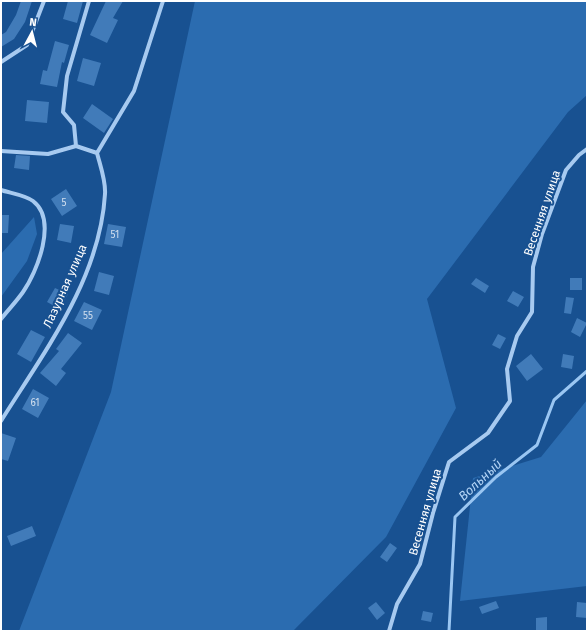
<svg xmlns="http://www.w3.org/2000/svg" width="588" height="632" font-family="'Fira Sans',sans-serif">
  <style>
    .green { fill: #2b6cb0 }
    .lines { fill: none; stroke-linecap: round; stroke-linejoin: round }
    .stream { stroke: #9ac6f2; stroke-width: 3 }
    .building { fill: #417bb9 }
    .minor { stroke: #a7caf0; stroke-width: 4 }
    .labels { text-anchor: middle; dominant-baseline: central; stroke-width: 4; stroke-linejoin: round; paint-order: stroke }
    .number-label { font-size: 10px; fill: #d0deee }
    .street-label { font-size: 12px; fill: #fff; stroke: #185191 }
    .water-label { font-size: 13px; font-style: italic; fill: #b3d4f6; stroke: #185191 }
  </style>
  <rect width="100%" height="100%" fill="#185191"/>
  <!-- green -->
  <path class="green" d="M 195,1 L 587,1 L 587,95 L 568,112 L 427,299 L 456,408 L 386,537 L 293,631 L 19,631 L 111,392 Z
    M 34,217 L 37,234 L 27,261 L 1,297 L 1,254 Z
    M 587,400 L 587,586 L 460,601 L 473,478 L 541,457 Z"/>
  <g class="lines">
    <!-- stream -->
    <path class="stream" d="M 449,631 L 455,517 L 496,477 L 537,445 L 554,400 L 587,371"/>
  </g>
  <!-- building -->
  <path class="building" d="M 21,1 L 32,1 L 25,22 L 14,39 L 1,47 L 1,35 L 6,32 L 16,15 Z
    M 68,1 L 83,1 L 77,23 L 63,19 Z
    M 106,1 L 123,1 L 113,18 L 118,20 L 107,43 L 90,35 Z
    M 55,41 L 69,45 L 64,63 L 62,62 L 57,87 L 40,84 L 43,70 L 47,71 Z
    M 83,58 L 101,63 L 94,86 L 77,81 Z
    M 27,100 L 49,102 L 47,123 L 25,121 Z
    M 92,104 L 113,119 L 104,133 L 83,118 Z
    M 16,155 L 30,156 L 29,170 L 14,168 Z
    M 66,189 L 77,206 L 62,216 L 51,199 Z
    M 1,215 L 9,215 L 8,233 L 1,233 Z
    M 60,224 L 74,226 L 71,243 L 57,240 Z
    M 108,224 L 126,227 L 122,247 L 104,244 Z
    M 99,272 L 114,276 L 109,295 L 94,291 Z
    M 476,278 L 489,286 L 485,293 L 471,284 Z
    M 570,278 L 582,278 L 582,290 L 570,290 Z
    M 55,288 L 68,294 L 60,309 L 47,302 Z
    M 513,291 L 524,297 L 518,307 L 507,301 Z
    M 566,297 L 574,298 L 571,314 L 564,313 Z
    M 84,302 L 102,310 L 92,330 L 74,321 Z
    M 577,318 L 587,323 L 580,337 L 571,332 Z
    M 31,330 L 45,337 L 31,362 L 17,354 Z
    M 68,333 L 82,343 L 61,369 L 66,373 L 56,386 L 40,373 L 59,351 L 56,349 Z
    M 498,334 L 506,338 L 500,349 L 492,345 Z
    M 531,354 L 543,369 L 527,381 L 516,366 Z
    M 563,354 L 574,356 L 572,369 L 561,367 Z
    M 33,389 L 49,398 L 38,418 L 22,409 Z
    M 1,433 L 16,438 L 8,461 L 1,459 Z
    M 32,526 L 36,536 L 11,546 L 7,536 Z
    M 390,543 L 397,548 L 387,562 L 380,557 Z
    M 496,601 L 499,608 L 482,614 L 479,607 Z
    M 376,602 L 385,613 L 377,620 L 368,608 Z
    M 577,602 L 587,603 L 587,618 L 576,617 Z
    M 423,611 L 433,613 L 431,622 L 421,620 Z
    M 547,617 L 547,631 L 536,631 L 536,618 Z"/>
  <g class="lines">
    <!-- minor -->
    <path class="minor" d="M 1,62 L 27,45 L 44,1
      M 1,151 L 48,154 L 76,146
      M 97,153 L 134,91 L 163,1
      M 1,190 C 10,193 25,195 33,201 C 58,220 37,272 23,292 C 16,302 8,310 1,319
      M 1,421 C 44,352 100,279 105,194 C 106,181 100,165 97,153 L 76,146 L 74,125 L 63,112 L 67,76 L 89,1
      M 389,631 L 397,604 L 420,564 L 433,513 L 449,462 L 488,433 L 510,401 L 507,369 L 517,336 L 532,312 L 533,267 L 542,234 L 566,170 L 579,155 L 587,149"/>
  </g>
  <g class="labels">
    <!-- number labels -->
    <g class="number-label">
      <text x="64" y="203">5</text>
      <text x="115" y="235">51</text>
      <text x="88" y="316">55</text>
      <text x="35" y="403">61</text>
    </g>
    <!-- street labels -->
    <g class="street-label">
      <text transform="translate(542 213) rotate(-71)">Весенняя улица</text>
      <text transform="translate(65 286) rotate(-66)">Лазурная улица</text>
      <text transform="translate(425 512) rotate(-74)">Весенняя улица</text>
    </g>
    <!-- water labels -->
    <g class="water-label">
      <text transform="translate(480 480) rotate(-43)">Вольный</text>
    </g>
  </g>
  <!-- border -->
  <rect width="588" height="632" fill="none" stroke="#ffffff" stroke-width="4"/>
  <!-- north arrow -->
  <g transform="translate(32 32) rotate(7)" stroke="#185191" stroke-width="3" paint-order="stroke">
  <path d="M0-3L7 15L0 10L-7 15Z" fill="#ffffff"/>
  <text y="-6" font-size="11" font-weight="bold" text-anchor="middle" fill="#ffffff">N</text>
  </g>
</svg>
